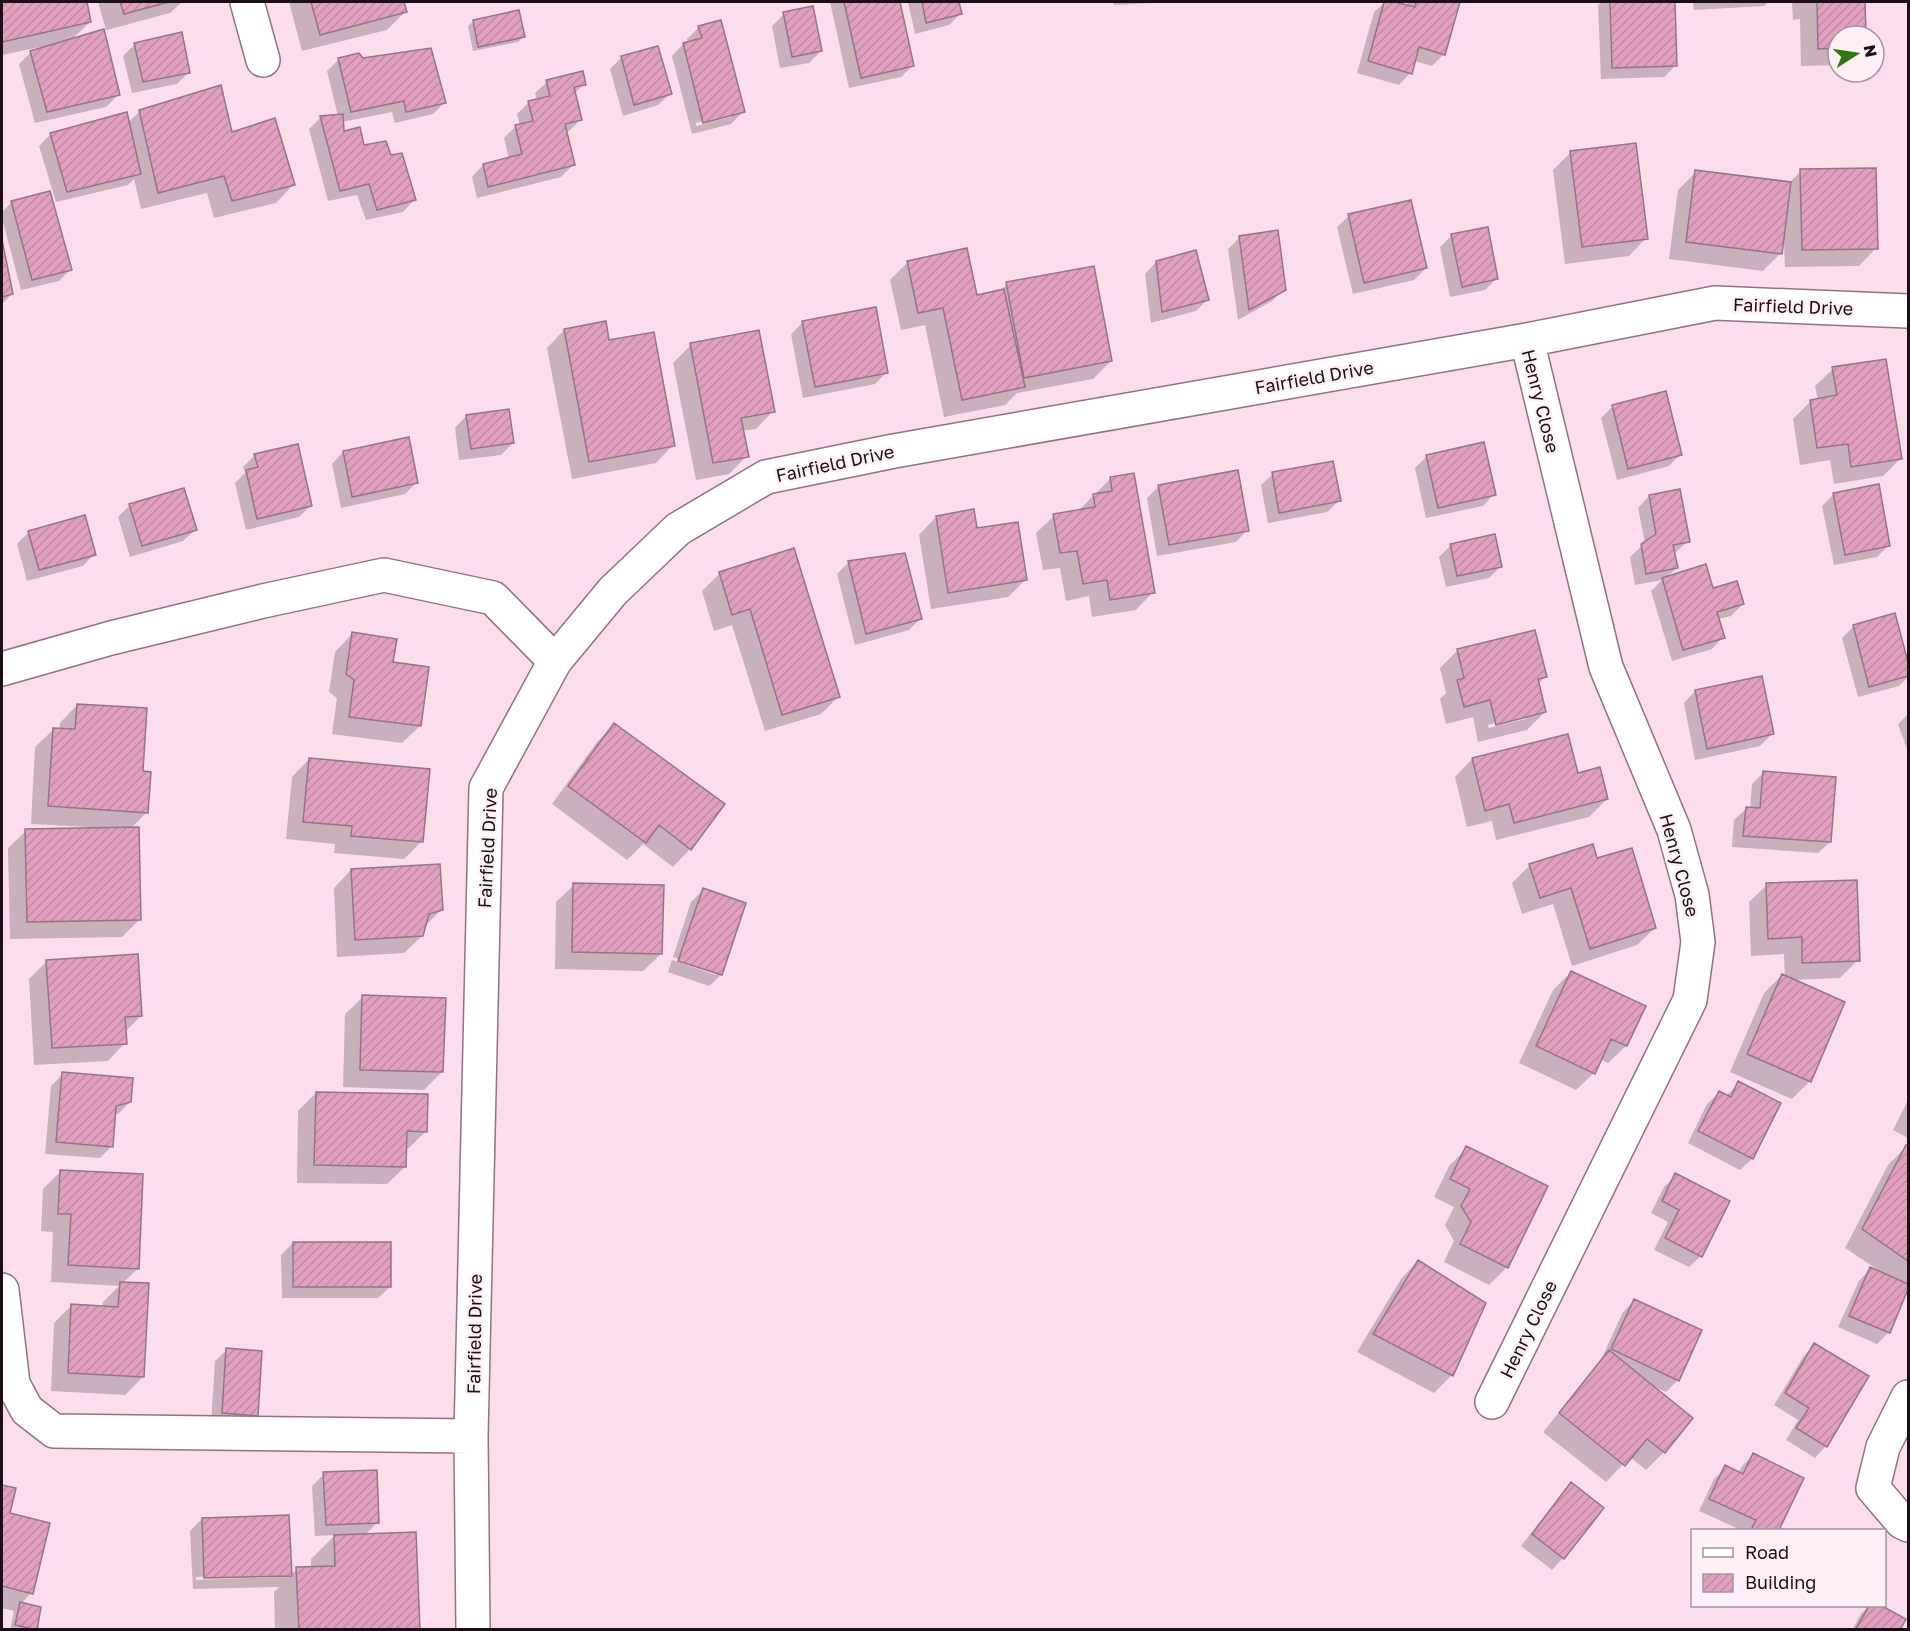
<svg xmlns="http://www.w3.org/2000/svg" width="1910" height="1631" font-family="'Golos Text',sans-serif">
  <style>
    .shadow { fill: #0003; fill-rule: evenodd }
    .building { fill: url(#building-hatch); stroke: #967485; stroke-width: 1.5 }
    .lines { fill: none; stroke-linecap: round; stroke-linejoin: round }
    .minor-casing { stroke: #927282; stroke-width: 36 }
    .minor { stroke: #fff; stroke-width: 33 }
    .labels { text-anchor: middle; dominant-baseline: central; stroke-width: 5; stroke-linejoin: round; paint-order: stroke }
    .street-label { font-size: 18px; fill: #1b0f15; stroke: #ffeff6 }
  </style>
  <defs>
    <pattern id="building-hatch" width="6" height="6" patternUnits="userSpaceOnUse" patternTransform="scale(1.5)"><rect width="6" height="6" fill="#e2a0c1"/><path d="M-1 1l2-2M0 6l6-6M5 7l2-2" fill="none" stroke="#c189a5"/></pattern>
  </defs>
  <rect width="100%" height="100%" fill="#fbddeb"/>
  <!-- shadow -->
  <path class="shadow" d="M 2,2 L 85,2 L 90,22 L 71,40 L 106,30 L 98,2 L 182,2 L 170,13 L 103,31 L 118,95 L 106,107 L 35,123 L 19,64 L 31,52 L 46,48 L 45,46 L 2,55 Z
    M 289,2 L 403,2 L 405,12 L 387,30 L 302,51 Z
    M 830,2 L 898,2 L 913,65 L 901,77 L 849,88 Z
    M 908,2 L 958,2 L 961,13 L 949,25 L 915,34 Z
    M 1113,2 L 1173,2 L 1114,5 Z
    M 1385,2 L 1407,6 L 1408,2 L 1458,2 L 1444,54 L 1432,66 L 1414,61 L 1410,73 L 1399,85 L 1357,73 L 1374,12 Z
    M 1602,2 L 1673,2 L 1676,65 L 1664,77 L 1601,79 L 1598,5 Z
    M 1693,2 L 1768,2 L 1764,6 L 1694,10 Z
    M 1792,2 L 1863,2 L 1865,36 L 1838,36 L 1838,65 L 1801,66 L 1800,19 L 1793,20 Z
    M 784,14 L 821,51 L 809,63 L 780,68 L 772,26 Z
    M 474,21 L 523,37 L 518,42 L 473,51 L 468,26 Z
    M 699,27 L 743,112 L 731,124 L 692,134 L 672,56 L 683,44 L 688,43 L 687,39 ZM 731,114 L 731,117 L 696,126 L 696,123 Z
    M 135,44 L 189,72 L 177,84 L 132,93 L 123,56 Z
    M 657,48 L 670,94 L 658,105 L 623,116 L 610,69 L 621,58 Z
    M 339,59 L 362,60 L 444,103 L 433,114 L 395,123 L 392,112 L 342,122 L 343,133 L 362,147 L 390,157 L 414,200 L 403,212 L 366,220 L 357,195 L 328,201 L 309,129 L 321,117 L 338,116 L 327,71 Z
    M 547,82 L 584,84 L 574,94 L 581,119 L 569,131 L 565,132 L 573,165 L 561,177 L 477,198 L 472,177 L 483,165 L 509,159 L 504,138 L 516,126 L 520,125 L 517,114 L 529,102 L 537,100 L 535,93 Z
    M 140,111 L 231,134 L 293,185 L 276,203 L 214,218 L 207,193 L 141,209 L 134,179 L 128,185 L 56,202 L 39,146 L 51,134 L 128,123 Z
    M 1570,153 L 1646,238 L 1629,256 L 1565,264 L 1553,170 Z
    M 1801,171 L 1876,248 L 1859,266 L 1785,267 L 1784,243 L 1782,243 L 1781,253 L 1763,271 L 1669,259 L 1678,190 L 1696,172 L 1789,183 Z
    M 12,202 L 70,270 L 59,281 L 21,290 L 2,218 L 2,212 Z
    M 1349,216 L 1426,268 L 1414,280 L 1353,294 L 1337,227 Z
    M 1452,235 L 1497,278 L 1485,290 L 1450,297 L 1440,247 Z
    M 1240,237 L 1284,289 L 1272,301 L 1238,320 L 1228,249 Z
    M 2,247 L 12,294 L 2,304 Z
    M 908,262 L 975,297 L 999,292 L 1007,284 L 1111,361 L 1093,379 L 1017,393 L 1005,405 L 944,417 L 925,325 L 901,330 L 890,280 Z
    M 1156,262 L 1208,299 L 1196,311 L 1151,323 L 1145,274 Z
    M 803,322 L 887,372 L 875,384 L 803,398 L 791,334 Z
    M 564,330 L 608,342 L 673,445 L 656,463 L 572,479 L 547,348 Z
    M 691,345 L 773,411 L 756,429 L 742,431 L 747,456 L 729,474 L 696,480 L 673,363 Z
    M 1833,369 L 1900,459 L 1883,476 L 1834,484 L 1830,460 L 1800,465 L 1793,419 L 1811,401 L 1818,400 L 1815,386 Z
    M 1613,406 L 1680,455 L 1669,466 L 1617,480 L 1601,418 Z
    M 466,416 L 513,443 L 501,455 L 459,460 L 455,428 Z
    M 343,452 L 417,482 L 405,494 L 341,508 L 332,464 Z
    M 255,455 L 310,506 L 299,517 L 246,530 L 235,483 L 245,473 L 243,467 Z
    M 1427,456 L 1494,494 L 1483,506 L 1426,518 L 1415,468 Z
    M 1273,474 L 1339,501 L 1327,512 L 1268,523 L 1261,485 Z
    M 1110,479 L 1153,592 L 1136,610 L 1092,617 L 1089,596 L 1066,601 L 1060,568 L 1043,570 L 1036,533 L 1054,516 L 1077,512 Z
    M 1159,486 L 1247,530 L 1236,542 L 1157,556 L 1147,498 Z
    M 1834,494 L 1889,545 L 1877,557 L 1834,565 L 1822,506 Z
    M 1649,496 L 1688,541 L 1674,554 L 1677,568 L 1666,578 L 1712,590 L 1743,604 L 1731,616 L 1718,619 L 1723,637 L 1712,649 L 1672,661 L 1651,591 L 1662,580 L 1635,585 L 1630,557 L 1645,543 L 1638,508 Z
    M 130,505 L 195,530 L 183,541 L 130,557 L 118,517 Z
    M 936,517 L 975,530 L 1026,579 L 1008,597 L 931,609 L 919,535 Z
    M 29,532 L 94,554 L 83,566 L 27,581 L 17,544 Z
    M 1451,545 L 1501,566 L 1489,578 L 1446,587 L 1439,557 Z
    M 793,550 L 839,696 L 821,714 L 765,731 L 732,625 L 714,631 L 702,591 L 719,574 Z
    M 904,554 L 921,618 L 909,630 L 855,645 L 837,574 L 848,563 Z
    M 1894,615 L 1908,668 L 1908,677 L 1899,686 L 1858,697 L 1842,638 L 1853,627 Z
    M 352,634 L 392,664 L 420,726 L 402,743 L 332,734 L 337,698 L 329,692 L 335,652 Z
    M 1458,650 L 1545,677 L 1538,684 L 1545,712 L 1527,730 L 1478,742 L 1473,717 L 1446,724 L 1440,699 L 1446,693 L 1440,668 ZM 1526,716 L 1526,719 L 1489,728 L 1488,725 Z
    M 1695,691 L 1772,734 L 1760,746 L 1695,760 L 1684,703 Z
    M 77,705 L 142,773 L 147,812 L 130,829 L 140,919 L 122,937 L 10,939 L 8,848 L 26,831 L 89,830 L 89,827 L 31,824 L 35,747 L 53,730 L 59,730 L 60,723 Z
    M 1908,714 L 1908,752 L 1898,724 Z
    M 614,725 L 690,849 L 673,867 L 643,844 L 627,860 L 552,804 L 597,742 Z
    M 309,759 L 422,841 L 404,859 L 334,853 L 335,844 L 286,839 L 292,777 Z
    M 1472,759 L 1577,775 L 1607,799 L 1589,817 L 1496,840 L 1492,821 L 1467,827 L 1455,777 Z
    M 1763,773 L 1830,842 L 1818,853 L 1732,847 L 1734,820 L 1746,809 L 1750,809 L 1752,784 Z
    M 1596,860 L 1655,928 L 1637,945 L 1572,966 L 1553,904 L 1522,914 L 1512,883 L 1530,865 Z
    M 351,870 L 441,910 L 424,927 L 422,936 L 404,953 L 337,957 L 334,888 Z
    M 574,885 L 661,954 L 643,971 L 555,969 L 556,902 Z
    M 1767,885 L 1858,960 L 1840,978 L 1792,980 L 1843,1003 L 1809,1082 L 1792,1099 L 1730,1072 L 1764,993 L 1782,975 L 1785,977 L 1784,954 L 1751,956 L 1749,902 Z
    M 703,890 L 721,975 L 709,986 L 668,972 L 672,960 L 716,975 L 716,972 L 673,957 L 691,902 Z
    M 47,961 L 141,1016 L 125,1032 L 125,1043 L 108,1061 L 34,1065 L 29,979 Z
    M 1571,972 L 1626,1046 L 1608,1063 L 1600,1059 L 1594,1073 L 1576,1090 L 1519,1063 L 1553,990 Z
    M 363,997 L 442,1072 L 424,1090 L 343,1087 L 345,1014 Z
    M 63,1074 L 130,1102 L 118,1114 L 114,1114 L 111,1147 L 100,1158 L 45,1154 L 51,1086 Z
    M 1739,1083 L 1779,1104 L 1752,1159 L 1740,1170 L 1688,1143 L 1707,1104 L 1719,1093 L 1726,1096 Z
    M 316,1093 L 426,1131 L 408,1149 L 405,1149 L 405,1167 L 387,1184 L 297,1183 L 298,1111 Z
    M 1908,1100 L 1908,1138 L 1893,1130 Z
    M 1906,1147 L 1908,1148 L 1908,1290 L 1907,1289 L 1889,1332 L 1877,1344 L 1838,1327 L 1859,1281 L 1870,1269 L 1882,1274 L 1883,1273 L 1845,1248 L 1888,1165 Z
    M 1467,1148 L 1507,1267 L 1489,1285 L 1444,1262 L 1454,1241 L 1445,1225 L 1454,1207 L 1434,1197 L 1449,1166 Z
    M 61,1171 L 138,1268 L 122,1284 L 143,1377 L 125,1395 L 51,1391 L 54,1323 L 72,1305 L 102,1307 L 103,1302 L 119,1286 L 51,1282 L 53,1232 L 41,1231 L 43,1189 Z
    M 1676,1175 L 1701,1256 L 1689,1267 L 1654,1250 L 1668,1222 L 1651,1213 L 1664,1187 Z
    M 293,1243 L 390,1287 L 378,1298 L 282,1298 L 281,1255 Z
    M 1418,1261 L 1452,1375 L 1434,1393 L 1357,1352 L 1401,1279 Z
    M 1635,1300 L 1678,1380 L 1666,1392 L 1653,1386 L 1664,1452 L 1646,1470 L 1630,1457 L 1606,1482 L 1543,1432 L 1600,1362 L 1623,1312 Z
    M 1814,1345 L 1826,1446 L 1815,1458 L 1786,1440 L 1798,1420 L 1774,1405 L 1803,1357 Z
    M 227,1350 L 257,1415 L 245,1427 L 211,1424 L 215,1361 Z
    M 1753,1455 L 1803,1479 L 1778,1530 L 1741,1530 L 1699,1511 L 1714,1479 L 1726,1467 L 1738,1473 L 1742,1466 Z
    M 324,1474 L 378,1522 L 365,1535 L 419,1630 L 275,1630 L 274,1592 L 279,1587 L 193,1589 L 190,1531 L 202,1519 L 290,1576 L 297,1569 L 311,1568 L 311,1559 L 335,1535 L 315,1536 L 312,1486 ZM 280,1574 L 280,1577 L 196,1580 L 196,1577 Z
    M 1572,1484 L 1602,1508 L 1563,1558 L 1552,1570 L 1521,1546 L 1560,1496 Z
    M 2,1486 L 14,1489 L 8,1514 L 31,1593 L 21,1604 L 35,1630 L 10,1630 L 14,1611 L 2,1608 Z
    M 1869,1606 L 1879,1606 L 1904,1620 L 1898,1630 L 1852,1630 L 1861,1614 Z"/>
  <!-- building -->
  <path class="building" d="M 2,2 L 87,2 L 91,22 L 2,42 Z
    M 120,2 L 169,2 L 124,14 Z
    M 311,2 L 404,2 L 407,12 L 320,35 Z
    M 844,2 L 900,2 L 914,66 L 861,78 Z
    M 922,2 L 959,2 L 962,14 L 926,23 Z
    M 1384,2 L 1395,2 L 1415,7 L 1416,2 L 1460,2 L 1445,55 L 1419,47 L 1412,74 L 1368,61 Z
    M 1610,2 L 1675,2 L 1677,66 L 1612,68 Z
    M 1810,2 L 1865,2 L 1866,36 L 1838,36 L 1838,48 L 1818,49 L 1817,2 Z
    M 813,6 L 822,51 L 792,57 L 783,12 Z
    M 519,10 L 525,37 L 478,47 L 473,20 Z
    M 721,20 L 745,112 L 703,123 L 683,43 L 702,38 L 698,26 Z
    M 104,29 L 120,95 L 47,112 L 30,51 Z
    M 182,32 L 190,73 L 143,82 L 134,43 Z
    M 658,46 L 672,94 L 634,105 L 621,56 Z
    M 431,48 L 446,103 L 406,112 L 404,101 L 351,112 L 338,58 L 359,53 L 363,58 Z
    M 583,71 L 586,85 L 574,87 L 582,120 L 565,124 L 575,165 L 488,187 L 483,164 L 522,154 L 515,125 L 533,121 L 528,101 L 550,96 L 546,80 Z
    M 221,85 L 232,132 L 275,118 L 295,185 L 232,201 L 224,176 L 158,193 L 139,110 Z
    M 127,112 L 141,174 L 67,192 L 50,133 Z
    M 343,114 L 344,131 L 360,127 L 364,145 L 386,141 L 391,155 L 402,153 L 416,200 L 377,210 L 369,184 L 340,191 L 320,116 Z
    M 1636,143 L 1648,239 L 1582,247 L 1570,151 Z
    M 1876,168 L 1878,249 L 1802,250 L 1800,169 Z
    M 1695,170 L 1791,182 L 1782,254 L 1686,242 Z
    M 50,191 L 72,270 L 32,280 L 11,201 Z
    M 1411,200 L 1427,268 L 1364,283 L 1348,214 Z
    M 1488,227 L 1498,279 L 1462,287 L 1451,234 Z
    M 1278,230 L 1286,290 L 1249,310 L 1239,236 Z
    M 2,240 L 13,294 L 2,297 Z
    M 967,248 L 977,295 L 1004,289 L 1025,387 L 962,400 L 943,308 L 918,313 L 907,261 Z
    M 1196,250 L 1209,300 L 1162,312 L 1156,261 Z
    M 1094,266 L 1112,361 L 1024,378 L 1006,282 Z
    M 876,307 L 888,373 L 815,387 L 802,321 Z
    M 606,321 L 609,340 L 654,332 L 675,446 L 589,462 L 564,329 Z
    M 759,330 L 775,412 L 741,418 L 749,457 L 713,463 L 690,343 Z
    M 1886,359 L 1902,459 L 1851,467 L 1848,444 L 1817,448 L 1810,400 L 1837,395 L 1832,367 Z
    M 1666,391 L 1682,455 L 1628,469 L 1612,405 Z
    M 509,409 L 514,443 L 471,449 L 466,415 Z
    M 409,437 L 418,483 L 352,497 L 343,451 Z
    M 1484,442 L 1496,495 L 1438,508 L 1426,455 Z
    M 298,444 L 312,506 L 257,519 L 246,470 L 258,467 L 254,454 Z
    M 1333,461 L 1341,501 L 1279,513 L 1272,472 Z
    M 1238,470 L 1249,531 L 1169,545 L 1158,485 Z
    M 1134,473 L 1155,593 L 1110,600 L 1107,580 L 1083,584 L 1077,551 L 1060,553 L 1053,514 L 1095,507 L 1093,494 L 1112,491 L 1110,477 Z
    M 1879,484 L 1890,546 L 1845,555 L 1833,493 Z
    M 184,488 L 197,530 L 142,546 L 129,504 Z
    M 1680,489 L 1690,542 L 1673,545 L 1678,568 L 1646,574 L 1641,544 L 1656,534 L 1649,495 Z
    M 974,509 L 977,528 L 1018,522 L 1027,580 L 948,593 L 936,516 Z
    M 85,515 L 96,555 L 39,570 L 28,531 Z
    M 1495,534 L 1502,567 L 1457,576 L 1450,544 Z
    M 794,548 L 840,697 L 782,715 L 750,609 L 732,615 L 719,572 Z
    M 905,553 L 922,619 L 866,634 L 848,561 Z
    M 1706,564 L 1713,588 L 1737,581 L 1744,604 L 1717,612 L 1725,638 L 1683,650 L 1662,578 Z
    M 1895,613 L 1908,662 L 1908,676 L 1869,687 L 1853,625 Z
    M 1535,630 L 1547,677 L 1538,679 L 1546,712 L 1496,725 L 1490,700 L 1464,707 L 1457,680 L 1464,678 L 1457,649 Z
    M 352,632 L 397,639 L 393,662 L 429,667 L 421,726 L 349,717 L 354,680 L 346,674 Z
    M 1762,676 L 1774,734 L 1707,749 L 1695,690 Z
    M 77,704 L 147,708 L 143,771 L 151,772 L 148,813 L 48,806 L 53,728 L 75,729 Z
    M 614,723 L 725,804 L 691,850 L 659,825 L 646,843 L 568,786 Z
    M 1568,734 L 1578,773 L 1600,767 L 1608,799 L 1514,823 L 1509,804 L 1485,811 L 1472,758 Z
    M 309,758 L 430,769 L 423,842 L 351,836 L 352,826 L 303,822 Z
    M 1763,771 L 1836,777 L 1831,842 L 1743,836 L 1746,807 L 1760,808 Z
    M 139,827 L 141,920 L 27,922 L 25,829 Z
    M 1593,844 L 1597,858 L 1632,848 L 1656,928 L 1590,949 L 1571,888 L 1540,898 L 1529,864 Z
    M 440,864 L 443,910 L 429,914 L 423,936 L 355,940 L 351,869 Z
    M 1857,880 L 1860,961 L 1802,963 L 1802,937 L 1768,939 L 1766,883 Z
    M 573,883 L 664,885 L 662,954 L 572,952 Z
    M 703,888 L 746,903 L 722,975 L 678,961 Z
    M 138,954 L 142,1016 L 125,1017 L 127,1044 L 52,1048 L 46,960 Z
    M 1571,971 L 1646,1006 L 1627,1046 L 1611,1039 L 1595,1074 L 1536,1046 Z
    M 1782,974 L 1845,1002 L 1811,1082 L 1747,1054 Z
    M 362,995 L 446,998 L 443,1072 L 360,1070 Z
    M 62,1072 L 133,1078 L 131,1102 L 116,1106 L 113,1147 L 56,1142 Z
    M 1738,1081 L 1781,1103 L 1753,1159 L 1698,1131 L 1719,1091 L 1731,1097 Z
    M 316,1092 L 428,1094 L 427,1132 L 407,1131 L 406,1167 L 314,1165 Z
    M 1906,1145 L 1908,1146 L 1908,1261 L 1862,1229 Z
    M 1466,1146 L 1548,1186 L 1508,1268 L 1460,1244 L 1471,1222 L 1461,1206 L 1470,1189 L 1450,1179 Z
    M 60,1170 L 143,1174 L 139,1269 L 68,1265 L 71,1214 L 58,1214 Z
    M 1675,1173 L 1730,1201 L 1702,1257 L 1665,1238 L 1679,1210 L 1662,1201 Z
    M 293,1242 L 391,1242 L 391,1287 L 293,1287 Z
    M 1418,1260 L 1486,1303 L 1453,1376 L 1373,1334 Z
    M 1870,1267 L 1908,1284 L 1908,1289 L 1890,1333 L 1849,1316 Z
    M 120,1282 L 149,1283 L 144,1377 L 68,1373 L 71,1304 L 118,1307 Z
    M 1634,1299 L 1702,1330 L 1679,1381 L 1611,1349 Z
    M 1814,1343 L 1869,1376 L 1827,1447 L 1796,1428 L 1809,1408 L 1785,1393 Z
    M 226,1348 L 262,1351 L 258,1416 L 222,1413 Z
    M 1609,1350 L 1693,1418 L 1665,1453 L 1647,1439 L 1625,1466 L 1559,1413 Z
    M 1753,1453 L 1804,1478 L 1779,1530 L 1751,1530 L 1756,1520 L 1709,1499 L 1725,1465 L 1743,1474 Z
    M 377,1470 L 379,1523 L 326,1525 L 323,1472 Z
    M 1571,1482 L 1604,1508 L 1564,1559 L 1532,1534 Z
    M 2,1485 L 16,1488 L 10,1513 L 50,1523 L 33,1594 L 2,1586 Z
    M 289,1515 L 292,1576 L 204,1578 L 202,1518 Z
    M 416,1532 L 420,1630 L 299,1630 L 296,1567 L 335,1566 L 334,1535 Z
    M 20,1602 L 41,1607 L 37,1630 L 15,1625 Z
    M 1869,1606 L 1882,1606 L 1906,1619 L 1900,1630 L 1855,1630 Z"/>
  <g class="lines">
    <defs>
      <path id="minor" d="M 247,2 L 263,60
        M 2,669 L 111,638 L 263,601 L 384,575 L 493,598 L 555,661
        M 2,1290 L 13,1384 L 27,1410 L 54,1431 L 471,1436
        M 1908,1397 L 1883,1447 L 1873,1488 L 1902,1522 L 1908,1525
        M 1492,1402 L 1690,1000 L 1698,942 L 1692,895 L 1674,830 L 1606,667 L 1527,340
        M 473,1630 L 471,1436 L 486,788 L 555,661 L 613,591 L 678,529 L 766,477 L 894,451 L 1527,340 L 1715,303 L 1908,311"/>
    </defs>
    <!-- minor casing -->
    <use href="#minor" class="minor-casing"/>
    <!-- minor -->
    <use href="#minor" class="minor"/>
  </g>
  <g class="labels">
    <!-- street labels -->
    <g class="street-label">
      <text transform="translate(1793 306) rotate(2)">Fairfield Drive</text>
      <text transform="translate(1314 377) rotate(-10)">Fairfield Drive</text>
      <text transform="translate(1541 401) rotate(76)">Henry Close</text>
      <text transform="translate(835 463) rotate(-12)">Fairfield Drive</text>
      <text transform="translate(487 848) rotate(-87)">Fairfield Drive</text>
      <text transform="translate(1680 865) rotate(75)">Henry Close</text>
      <text transform="translate(1528 1329) rotate(-64)">Henry Close</text>
      <text transform="translate(474 1334) rotate(-89)">Fairfield Drive</text>
    </g>
  </g>
  <!-- border -->
  <rect width="1910" height="1631" fill="none" stroke="#1b0f15" stroke-width="6"/>
  <!-- legend -->
  <rect x="1691" y="1529" width="195" height="78" fill="#ffeff6" stroke="#a4959c" stroke-width="1.5"/>
  <rect x="1703" y="1548" width="30" height="9" fill="#ffffff" stroke="#a4959c" stroke-width="1.5"/>
  <text x="1745" y="1559" font-size="18" fill="#1b0f15">Road</text>
  <rect x="1703" y="1574" width="30" height="18" fill="url(#building-hatch)" stroke="#a4959c" stroke-width="1.5"/>
  <text x="1745" y="1589" font-size="18" fill="#1b0f15">Building</text>
  <!-- north arrow -->
  <g transform="translate(1856 54) rotate(78)"><circle r="28" fill="#ffeff6" stroke="#a4959c" stroke-width="1.5"/>
  <path d="M0-4.5L10 22L0 15L-10 22Z" fill="#357613"/>
  <text y="-9" font-size="16" font-weight="bold" text-anchor="middle" fill="#1b0f15">N</text>
  </g>
</svg>
